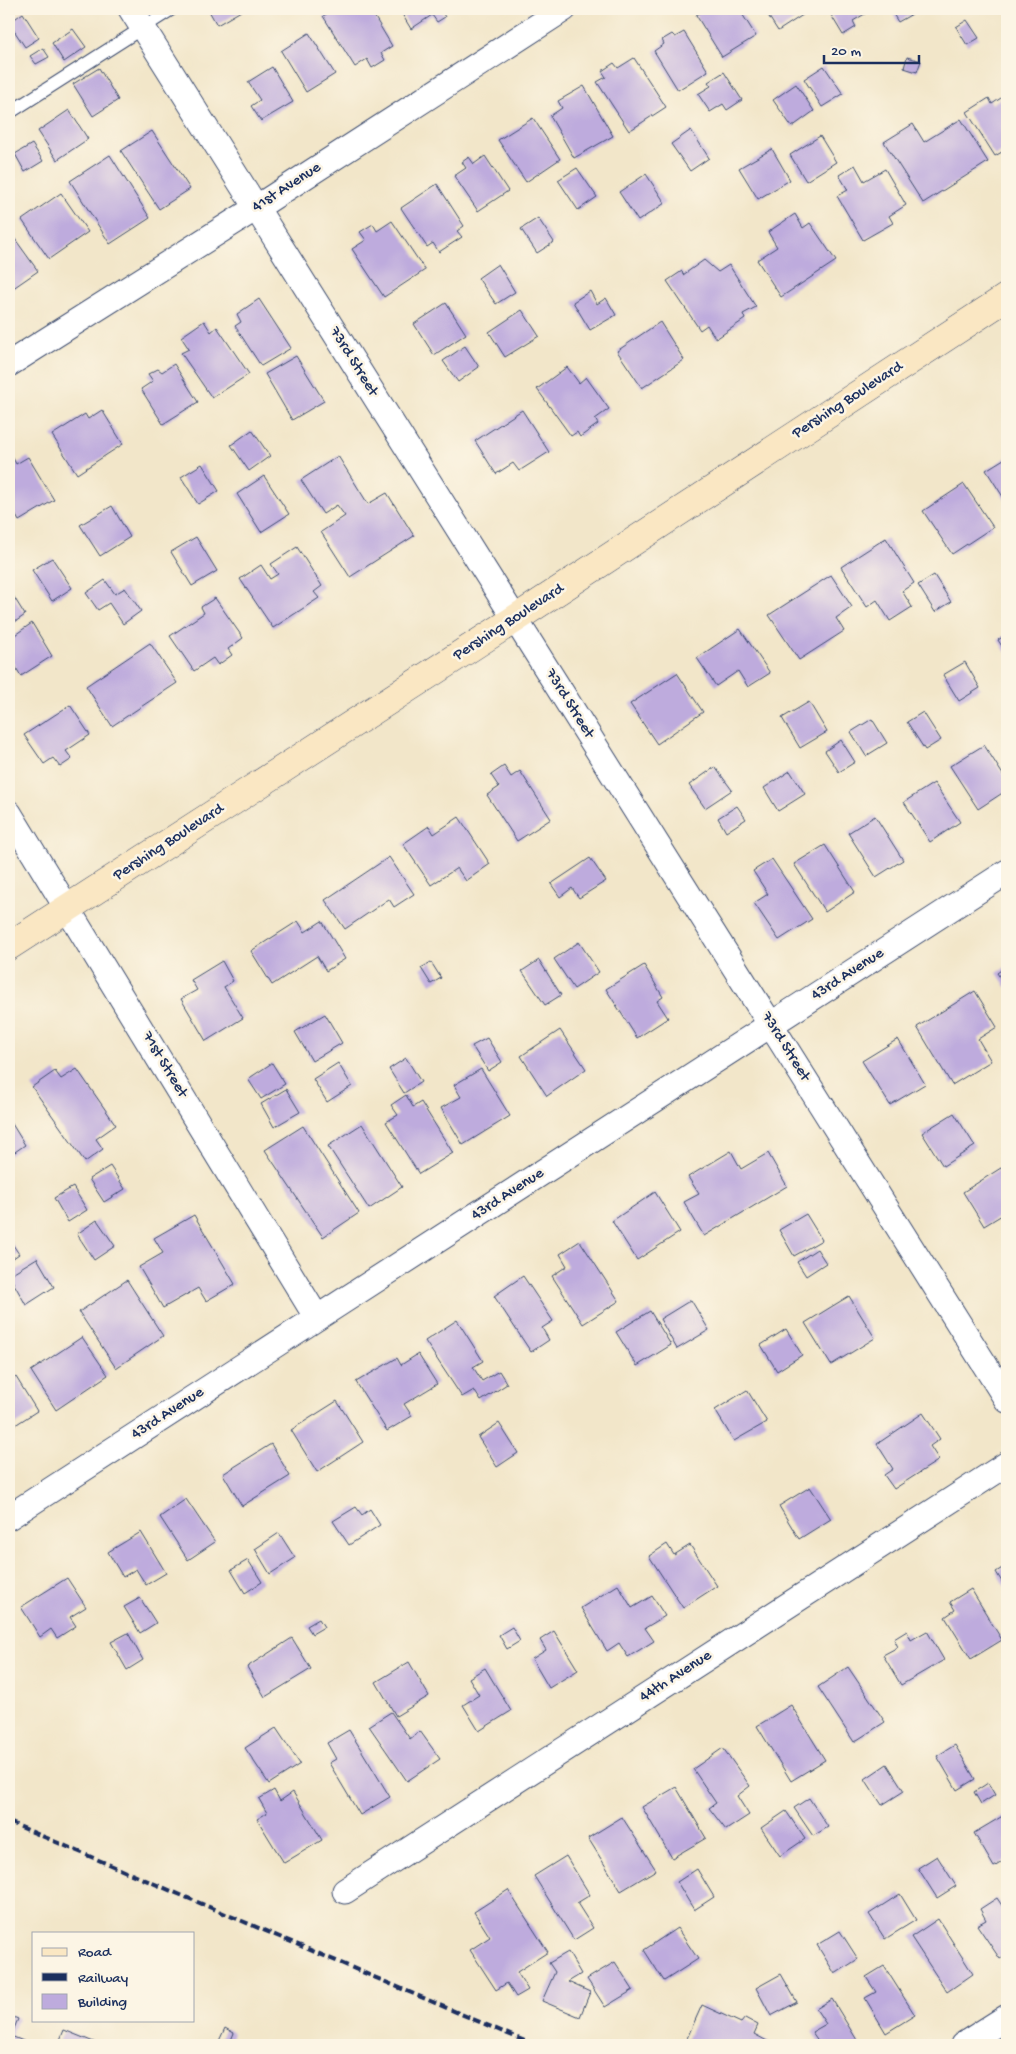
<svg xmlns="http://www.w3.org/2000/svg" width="1016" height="2054" font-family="'Gochi Hand',sans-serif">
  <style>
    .building { fill: #beabdd }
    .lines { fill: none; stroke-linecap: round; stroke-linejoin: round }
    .lane-casing { stroke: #3b4a6e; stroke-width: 14 }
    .street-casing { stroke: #3b4a6e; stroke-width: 27 }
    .secondary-casing { stroke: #3b4a6e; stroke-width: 29 }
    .lane { stroke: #fff; stroke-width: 12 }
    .street { stroke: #fff; stroke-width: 25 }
    .secondary { stroke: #fae7c3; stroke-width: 28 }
    .rail { stroke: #1b2f5e; stroke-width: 4; stroke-dasharray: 8 4; stroke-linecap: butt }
    .labels { text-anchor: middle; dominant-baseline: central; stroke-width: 5; stroke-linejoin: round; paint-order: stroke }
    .street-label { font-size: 16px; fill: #1b2f5e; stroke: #fcf5e5 }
  </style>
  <rect width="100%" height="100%" fill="#fcf5e5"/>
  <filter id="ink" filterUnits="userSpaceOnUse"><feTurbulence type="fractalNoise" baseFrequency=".02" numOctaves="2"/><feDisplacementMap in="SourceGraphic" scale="10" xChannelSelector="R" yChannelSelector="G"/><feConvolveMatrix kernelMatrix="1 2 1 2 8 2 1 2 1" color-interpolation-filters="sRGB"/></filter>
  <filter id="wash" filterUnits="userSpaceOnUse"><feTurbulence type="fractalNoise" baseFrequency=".0096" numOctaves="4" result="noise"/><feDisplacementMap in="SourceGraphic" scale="20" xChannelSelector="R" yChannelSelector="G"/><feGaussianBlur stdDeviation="1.12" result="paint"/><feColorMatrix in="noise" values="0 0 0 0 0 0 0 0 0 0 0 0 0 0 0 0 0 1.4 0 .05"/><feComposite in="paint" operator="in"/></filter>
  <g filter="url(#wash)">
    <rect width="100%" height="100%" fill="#f2e6c9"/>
    <g id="blocks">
      <!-- building -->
      <path class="building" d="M 208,9 L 239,9 L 241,11 L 217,25 Z
        M 335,9 L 370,9 L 392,46 L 381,53 L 385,60 L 372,68 L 367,59 L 355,67 L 323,16 Z
        M 399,9 L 440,9 L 445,17 L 437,22 L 432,15 L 411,29 Z
        M 707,9 L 739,9 L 756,36 L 722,57 L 696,15 Z
        M 764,9 L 812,9 L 778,31 Z
        M 866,9 L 868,12 L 853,21 L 856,27 L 843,35 L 828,10 Z
        M 890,9 L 912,9 L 914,13 L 898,22 Z
        M 23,13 L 39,38 L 25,47 L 9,23 Z
        M 967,20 L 979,38 L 967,45 L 956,27 Z
        M 73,29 L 86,47 L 64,62 L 52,43 Z
        M 684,32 L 708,71 L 678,90 L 654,51 L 664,44 L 662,40 L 672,34 L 675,37 Z
        M 309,33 L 335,74 L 306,92 L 281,51 Z
        M 43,48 L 49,57 L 36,64 L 30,56 Z
        M 907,57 L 921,61 L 917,72 L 904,68 Z
        M 634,58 L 666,107 L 629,131 L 597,82 L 606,77 L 602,71 L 614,63 L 618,68 Z
        M 824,66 L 843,94 L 822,107 L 804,79 Z
        M 272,67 L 293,102 L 261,121 L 251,106 L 260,100 L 248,82 Z
        M 99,68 L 118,100 L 93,116 L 73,84 Z
        M 724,72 L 742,100 L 727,110 L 723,104 L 710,112 L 698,94 L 711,86 L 708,82 Z
        M 796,84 L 814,111 L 792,127 L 773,100 Z
        M 584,86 L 613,136 L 574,158 L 550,116 L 562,108 L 558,101 Z
        M 1007,94 L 1007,149 L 995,156 L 967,112 L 989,98 L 992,104 Z
        M 69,110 L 88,139 L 57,160 L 38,131 Z
        M 533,118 L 560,159 L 526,182 L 498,140 Z
        M 961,119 L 988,162 L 923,203 L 884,142 L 913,124 L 924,142 Z
        M 691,130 L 709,158 L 690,171 L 671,144 Z
        M 152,131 L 190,189 L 159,209 L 121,151 Z
        M 820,136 L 836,162 L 806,181 L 790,155 Z
        M 32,144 L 43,161 L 25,172 L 15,154 Z
        M 772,149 L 790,180 L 758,199 L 739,168 Z
        M 110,155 L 150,218 L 110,244 L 70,181 Z
        M 485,156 L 508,191 L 478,211 L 454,176 L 466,168 L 462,162 L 469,157 L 474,164 Z
        M 855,165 L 864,181 L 885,169 L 906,205 L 889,216 L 893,223 L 863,240 L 837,196 L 848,190 L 839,175 Z
        M 577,168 L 597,197 L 578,210 L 558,180 Z
        M 646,174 L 665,203 L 638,221 L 619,192 Z
        M 437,184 L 464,226 L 457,231 L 462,237 L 439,252 L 433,243 L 427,247 L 401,208 Z
        M 61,193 L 88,232 L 49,259 L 22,220 Z
        M 795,214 L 803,228 L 810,223 L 836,261 L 781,297 L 757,260 L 777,247 L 768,232 Z
        M 538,218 L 554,242 L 537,253 L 521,229 Z
        M 392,221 L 425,270 L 384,297 L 352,249 L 366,240 L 360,232 L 373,224 L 377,231 Z
        M 15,239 L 38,271 L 9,291 L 9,243 Z
        M 704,260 L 718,272 L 729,265 L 756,307 L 743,314 L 745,319 L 716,339 L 707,325 L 700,330 L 667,281 L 682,271 L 683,275 Z
        M 498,264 L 515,292 L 496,304 L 478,278 Z
        M 590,291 L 597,304 L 606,298 L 616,315 L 590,330 L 573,302 Z
        M 259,299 L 291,348 L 261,366 L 235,326 L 241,322 L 237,314 Z
        M 446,303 L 466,334 L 434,355 L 414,324 Z
        M 522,310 L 539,336 L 505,357 L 489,332 Z
        M 204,321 L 211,332 L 217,327 L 249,374 L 212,398 L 181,353 L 189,349 L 181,337 Z
        M 660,322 L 684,360 L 642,388 L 617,351 Z
        M 465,346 L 479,367 L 458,382 L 443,361 Z
        M 296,356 L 324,401 L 292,420 L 265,374 Z
        M 174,364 L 198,402 L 163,424 L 141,389 L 153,381 L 148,374 L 158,369 L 162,372 Z
        M 567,367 L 579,383 L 586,377 L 609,409 L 595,419 L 598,424 L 580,437 L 577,432 L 571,436 L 537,389 Z
        M 102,410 L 123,444 L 77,474 L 52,435 L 85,414 L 88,419 Z
        M 522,410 L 549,452 L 519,471 L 513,463 L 496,474 L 475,441 Z
        M 252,430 L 270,456 L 249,471 L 231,445 Z
        M 338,456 L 368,504 L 387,493 L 414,536 L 350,577 L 321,532 L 345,516 L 337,505 L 323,514 L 301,480 Z
        M 28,457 L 54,500 L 19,521 L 9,503 L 9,461 L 13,458 L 16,464 Z
        M 1007,457 L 1007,503 L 986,470 Z
        M 202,464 L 219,491 L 198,504 L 181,477 Z
        M 264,476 L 289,514 L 261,532 L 237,494 Z
        M 964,484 L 993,527 L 952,554 L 923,511 Z
        M 112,506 L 130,537 L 100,556 L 80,525 Z
        M 196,537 L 217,571 L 192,586 L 171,552 Z
        M 886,538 L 914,583 L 902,591 L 912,607 L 890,621 L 877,600 L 867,607 L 841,567 Z
        M 297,547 L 322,586 L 314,592 L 319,598 L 273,628 L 240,579 L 261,565 L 270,579 L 278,574 L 271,564 Z
        M 52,558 L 72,588 L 52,601 L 32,570 Z
        M 831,575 L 852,607 L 836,618 L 844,631 L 799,660 L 769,615 Z
        M 934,575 L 951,602 L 935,612 L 918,585 Z
        M 105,580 L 115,594 L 125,588 L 141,611 L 123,624 L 109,603 L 98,610 L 86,593 Z
        M 9,589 L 25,615 L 9,626 Z
        M 215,598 L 243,638 L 228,649 L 232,655 L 218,665 L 213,658 L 194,671 L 170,636 L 204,613 L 201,607 Z
        M 32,623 L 52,656 L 21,676 L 9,656 L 9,639 Z
        M 740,629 L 770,673 L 748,687 L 738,671 L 716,686 L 697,658 Z
        M 1007,634 L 1007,654 L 998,640 Z
        M 150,643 L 177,683 L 112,726 L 86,686 Z
        M 965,662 L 980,688 L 959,701 L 943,675 Z
        M 677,673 L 703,712 L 657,744 L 630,704 Z
        M 809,702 L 827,732 L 800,748 L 782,718 Z
        M 70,705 L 90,735 L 66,751 L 72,759 L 60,767 L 53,758 L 44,764 L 24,735 Z
        M 923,712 L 941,740 L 925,750 L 907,722 Z
        M 872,719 L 887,743 L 866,756 L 851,732 Z
        M 841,740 L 855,762 L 839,772 L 825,751 Z
        M 984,745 L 1007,781 L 1007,790 L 978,809 L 950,766 Z
        M 504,766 L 511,777 L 520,771 L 551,819 L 517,841 L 487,795 L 499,787 L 491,775 Z
        M 715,767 L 732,790 L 705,808 L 689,785 Z
        M 790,771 L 805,794 L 778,811 L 764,788 Z
        M 934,783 L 960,822 L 930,842 L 904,802 Z
        M 737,806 L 746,819 L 726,832 L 718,818 Z
        M 875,816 L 903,860 L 876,877 L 848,833 Z
        M 459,817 L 490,864 L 466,881 L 457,868 L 431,885 L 403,844 L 429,826 L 434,834 Z
        M 825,845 L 855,892 L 825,912 L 794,864 Z
        M 389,857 L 414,894 L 394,907 L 389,899 L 345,929 L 325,900 Z
        M 590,858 L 606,881 L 579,898 L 572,888 L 560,897 L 551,884 Z
        M 772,859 L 812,919 L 779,940 L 754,903 L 768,894 L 753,871 Z
        M 298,921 L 305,932 L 322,921 L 345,959 L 326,971 L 317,956 L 272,985 L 251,951 Z
        M 579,942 L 599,972 L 574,989 L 554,959 Z
        M 539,960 L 561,995 L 545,1005 L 522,971 Z
        M 222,961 L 233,981 L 224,987 L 243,1018 L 206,1041 L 181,999 L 197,990 L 191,980 Z
        M 431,962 L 441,978 L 431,984 L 421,968 Z
        M 644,965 L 663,997 L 657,1001 L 668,1018 L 637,1038 L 606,989 Z
        M 1007,966 L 1007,988 L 997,973 Z
        M 975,991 L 997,1027 L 978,1039 L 991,1061 L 952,1085 L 917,1027 Z
        M 325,1014 L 342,1043 L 312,1061 L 295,1032 Z
        M 560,1030 L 586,1069 L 547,1096 L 521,1056 Z
        M 487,1038 L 502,1062 L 488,1071 L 472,1046 Z
        M 898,1039 L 925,1084 L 890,1105 L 862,1061 Z
        M 406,1058 L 421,1082 L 404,1093 L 389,1069 Z
        M 272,1063 L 285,1084 L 261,1099 L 248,1079 Z
        M 338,1063 L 352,1086 L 327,1102 L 313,1079 Z
        M 77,1069 L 116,1125 L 96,1139 L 103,1149 L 85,1162 L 32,1087 L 55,1071 L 61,1079 Z
        M 481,1069 L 510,1116 L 463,1145 L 441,1108 L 461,1097 L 454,1085 Z
        M 286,1089 L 300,1112 L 274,1127 L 261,1104 Z
        M 406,1095 L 413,1107 L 421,1102 L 453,1153 L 419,1174 L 386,1122 L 398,1115 L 391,1105 Z
        M 954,1113 L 975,1146 L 943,1166 L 922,1133 Z
        M 9,1119 L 25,1145 L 9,1156 Z
        M 362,1124 L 402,1187 L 369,1209 L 328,1146 Z
        M 303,1126 L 359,1213 L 323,1237 L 265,1150 Z
        M 731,1151 L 741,1169 L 768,1153 L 787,1186 L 704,1236 L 684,1202 L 699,1194 L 688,1177 Z
        M 110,1166 L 125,1189 L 104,1202 L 89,1179 Z
        M 1004,1166 L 1007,1172 L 1007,1212 L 984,1226 L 963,1192 Z
        M 73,1187 L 87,1210 L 68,1222 L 54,1198 Z
        M 655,1192 L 680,1232 L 637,1260 L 612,1221 Z
        M 806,1214 L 822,1240 L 794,1256 L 779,1230 Z
        M 194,1215 L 235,1284 L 206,1301 L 198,1288 L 163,1308 L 139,1267 L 163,1253 L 154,1238 Z
        M 97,1220 L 115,1246 L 94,1260 L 77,1234 Z
        M 9,1239 L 19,1254 L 9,1261 Z
        M 580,1241 L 619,1301 L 583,1324 L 552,1276 L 567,1266 L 560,1254 Z
        M 817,1249 L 826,1263 L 806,1276 L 797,1262 Z
        M 37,1258 L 54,1287 L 26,1305 L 9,1275 Z
        M 523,1276 L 553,1321 L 542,1328 L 549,1340 L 531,1352 L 494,1296 Z
        M 127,1280 L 163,1336 L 116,1368 L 79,1312 Z
        M 849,1296 L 875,1338 L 831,1365 L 805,1323 Z
        M 691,1300 L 709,1330 L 677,1349 L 660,1319 Z
        M 650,1311 L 671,1345 L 637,1366 L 616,1332 Z
        M 457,1320 L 483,1361 L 473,1367 L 482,1381 L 499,1371 L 507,1384 L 481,1401 L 474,1390 L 462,1397 L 425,1341 Z
        M 786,1329 L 802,1355 L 777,1371 L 761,1345 Z
        M 82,1337 L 108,1375 L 56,1410 L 31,1371 Z
        M 418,1354 L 437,1384 L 404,1404 L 412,1416 L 387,1431 L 356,1382 L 397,1358 L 401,1365 Z
        M 16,1377 L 37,1411 L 9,1429 L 9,1382 Z
        M 747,1390 L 767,1422 L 734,1441 L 715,1410 Z
        M 337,1401 L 363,1442 L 317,1472 L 291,1430 Z
        M 923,1413 L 940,1439 L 930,1446 L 939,1460 L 894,1489 L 884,1475 L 893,1469 L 877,1444 Z
        M 499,1423 L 518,1453 L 497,1467 L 478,1437 Z
        M 271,1444 L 290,1476 L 242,1506 L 223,1474 Z
        M 810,1487 L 831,1519 L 799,1539 L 779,1506 Z
        M 186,1499 L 215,1542 L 188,1560 L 160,1517 Z
        M 356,1507 L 362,1515 L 370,1509 L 380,1525 L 349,1545 L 333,1521 Z
        M 141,1532 L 166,1573 L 146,1585 L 136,1569 L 123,1577 L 108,1552 Z
        M 279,1533 L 295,1558 L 270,1574 L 255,1549 Z
        M 667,1544 L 674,1555 L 690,1545 L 717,1586 L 683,1608 L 649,1556 Z
        M 248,1560 L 262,1582 L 245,1593 L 231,1570 Z
        M 1007,1565 L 1007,1590 L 996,1572 Z
        M 67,1578 L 86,1607 L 70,1617 L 76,1626 L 57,1638 L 51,1629 L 40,1637 L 21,1607 Z
        M 618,1585 L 632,1608 L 652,1596 L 665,1616 L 645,1628 L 654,1641 L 628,1657 L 619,1643 L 607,1651 L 581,1608 Z
        M 971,1589 L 1002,1640 L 971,1659 L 945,1617 L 955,1610 L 950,1602 Z
        M 140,1598 L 156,1623 L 140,1633 L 124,1607 Z
        M 319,1619 L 324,1627 L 312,1634 L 307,1626 Z
        M 512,1627 L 520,1641 L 507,1649 L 499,1635 Z
        M 554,1631 L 578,1670 L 549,1688 L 532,1659 L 546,1650 L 540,1640 Z
        M 907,1631 L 911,1640 L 927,1631 L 944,1660 L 901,1685 L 883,1655 L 898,1647 L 894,1639 Z
        M 128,1633 L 143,1660 L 127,1670 L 111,1642 Z
        M 292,1638 L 311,1669 L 265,1697 L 247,1667 Z
        M 409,1662 L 429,1696 L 396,1716 L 376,1682 Z
        M 848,1667 L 885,1722 L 854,1742 L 818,1687 Z
        M 485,1668 L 511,1711 L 479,1731 L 463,1705 L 479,1695 L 469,1678 Z
        M 791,1705 L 825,1760 L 791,1781 L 757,1726 Z
        M 391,1712 L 410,1739 L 420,1731 L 440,1759 L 407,1781 L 369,1726 Z
        M 276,1728 L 300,1764 L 269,1784 L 245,1748 Z
        M 349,1730 L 390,1797 L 360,1815 L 329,1763 L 336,1759 L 327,1743 Z
        M 955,1745 L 975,1779 L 957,1790 L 937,1756 Z
        M 723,1748 L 750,1786 L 737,1796 L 749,1815 L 726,1830 L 709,1808 L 716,1803 L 693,1769 Z
        M 887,1764 L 904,1791 L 882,1805 L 865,1779 Z
        M 988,1783 L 995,1795 L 981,1804 L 974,1792 Z
        M 676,1787 L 706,1838 L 672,1858 L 642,1807 Z
        M 274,1790 L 280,1801 L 293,1792 L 322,1840 L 284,1863 L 257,1819 L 267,1813 L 259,1799 Z
        M 809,1798 L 828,1827 L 813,1836 L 794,1808 Z
        M 786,1811 L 805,1839 L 780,1856 L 761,1828 Z
        M 1006,1814 L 1007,1859 L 994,1867 L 974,1833 Z
        M 622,1817 L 656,1870 L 621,1891 L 588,1838 Z
        M 566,1856 L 590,1895 L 577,1903 L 593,1928 L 574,1940 L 534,1876 Z
        M 937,1856 L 956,1886 L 937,1898 L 918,1868 Z
        M 697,1869 L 714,1897 L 694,1910 L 677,1882 Z
        M 508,1890 L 548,1952 L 517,1972 L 528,1990 L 516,1997 L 507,1983 L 496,1990 L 470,1950 L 490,1937 L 474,1912 Z
        M 900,1894 L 916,1920 L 885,1939 L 869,1914 Z
        M 997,1898 L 1005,1910 L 1007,1909 L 1007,1954 L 1000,1959 L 977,1925 L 986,1920 L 980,1909 Z
        M 938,1919 L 973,1974 L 947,1992 L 911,1937 Z
        M 677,1928 L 698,1959 L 664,1981 L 644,1950 Z
        M 840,1931 L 858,1959 L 835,1974 L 817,1945 Z
        M 568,1952 L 581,1974 L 568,1982 L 590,1992 L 580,2017 L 542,2001 L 555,1972 L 549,1963 Z
        M 615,1962 L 633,1990 L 605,2007 L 587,1979 Z
        M 884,1966 L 915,2015 L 886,2033 L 865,1998 L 876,1992 L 866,1977 Z
        M 781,1974 L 797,2002 L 771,2016 L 756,1988 Z
        M 832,1999 L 860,2045 L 821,2045 L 812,2032 L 826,2024 L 816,2009 Z
        M 702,2005 L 741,2023 L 745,2018 L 758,2025 L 754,2034 L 769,2042 L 768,2045 L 684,2045 Z
        M 9,2015 L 18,2019 L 11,2036 L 33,2045 L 9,2045 Z
        M 225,2028 L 234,2033 L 229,2045 L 219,2041 Z
        M 64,2030 L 101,2045 L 58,2045 Z"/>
    </g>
  </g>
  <g filter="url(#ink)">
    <use href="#blocks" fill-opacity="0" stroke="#3b4a6e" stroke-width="1"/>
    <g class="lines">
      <defs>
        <path id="lane" d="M 9,113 L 172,9"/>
        <path id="street" d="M 131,9 L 1007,1400
          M 9,364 L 256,208 L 564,9
          M 9,813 L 317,1318
          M 9,1517 L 1007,872
          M 345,1891 L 1007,1464
          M 963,2045 L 1007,2017"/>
        <path id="secondary" d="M 9,946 L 515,619 L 1007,297"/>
      </defs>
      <!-- lane casing -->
      <use href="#lane" class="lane-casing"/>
      <!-- street casing -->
      <use href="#street" class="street-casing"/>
      <!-- secondary casing -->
      <use href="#secondary" class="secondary-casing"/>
      <!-- lane -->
      <use href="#lane" class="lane"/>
      <!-- street -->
      <use href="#street" class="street"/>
      <!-- secondary -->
      <use href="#secondary" class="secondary"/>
      <!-- rail -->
      <path class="rail" d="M 9,1822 L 534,2045"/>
    </g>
  </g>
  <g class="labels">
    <!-- street labels -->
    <g class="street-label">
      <text transform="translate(287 188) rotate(-33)">41st Avenue</text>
      <text transform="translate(353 362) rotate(58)">73rd Street</text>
      <text transform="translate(848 401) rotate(-33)">Pershing Boulevard</text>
      <text transform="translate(509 623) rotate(-33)">Pershing Boulevard</text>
      <text transform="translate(569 704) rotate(58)">73rd Street</text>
      <text transform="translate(169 843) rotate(-33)">Pershing Boulevard</text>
      <text transform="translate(848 975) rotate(-33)">43rd Avenue</text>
      <text transform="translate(785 1047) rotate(58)">73rd Street</text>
      <text transform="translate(164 1065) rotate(59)">71st Street</text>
      <text transform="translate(508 1195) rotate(-33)">43rd Avenue</text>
      <text transform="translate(168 1414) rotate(-33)">43rd Avenue</text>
      <text transform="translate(676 1677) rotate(-33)">44th Avenue</text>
    </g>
  </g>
  <!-- margin -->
  <rect width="1016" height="2054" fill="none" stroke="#fcf5e5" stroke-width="30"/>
  <!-- legend -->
  <rect x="32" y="1932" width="162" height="90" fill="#fcf5e5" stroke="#a2a6af"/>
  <rect x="42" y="1948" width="25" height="8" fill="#fae7c3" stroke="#a2a6af"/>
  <text x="78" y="1956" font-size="15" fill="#1b2f5e">Road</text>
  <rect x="42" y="1973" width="25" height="8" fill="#1b2f5e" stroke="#a2a6af"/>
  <text x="78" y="1982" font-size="15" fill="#1b2f5e">Railway</text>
  <rect x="42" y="1994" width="25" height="15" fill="#beabdd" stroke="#a2a6af"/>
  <text x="78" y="2006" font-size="15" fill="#1b2f5e">Building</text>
  <!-- scale -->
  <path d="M824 55v8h95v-8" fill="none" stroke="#1b2f5e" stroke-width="2.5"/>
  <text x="831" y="55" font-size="15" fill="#1b2f5e" stroke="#fcf5e5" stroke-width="4" paint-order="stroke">20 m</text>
</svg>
